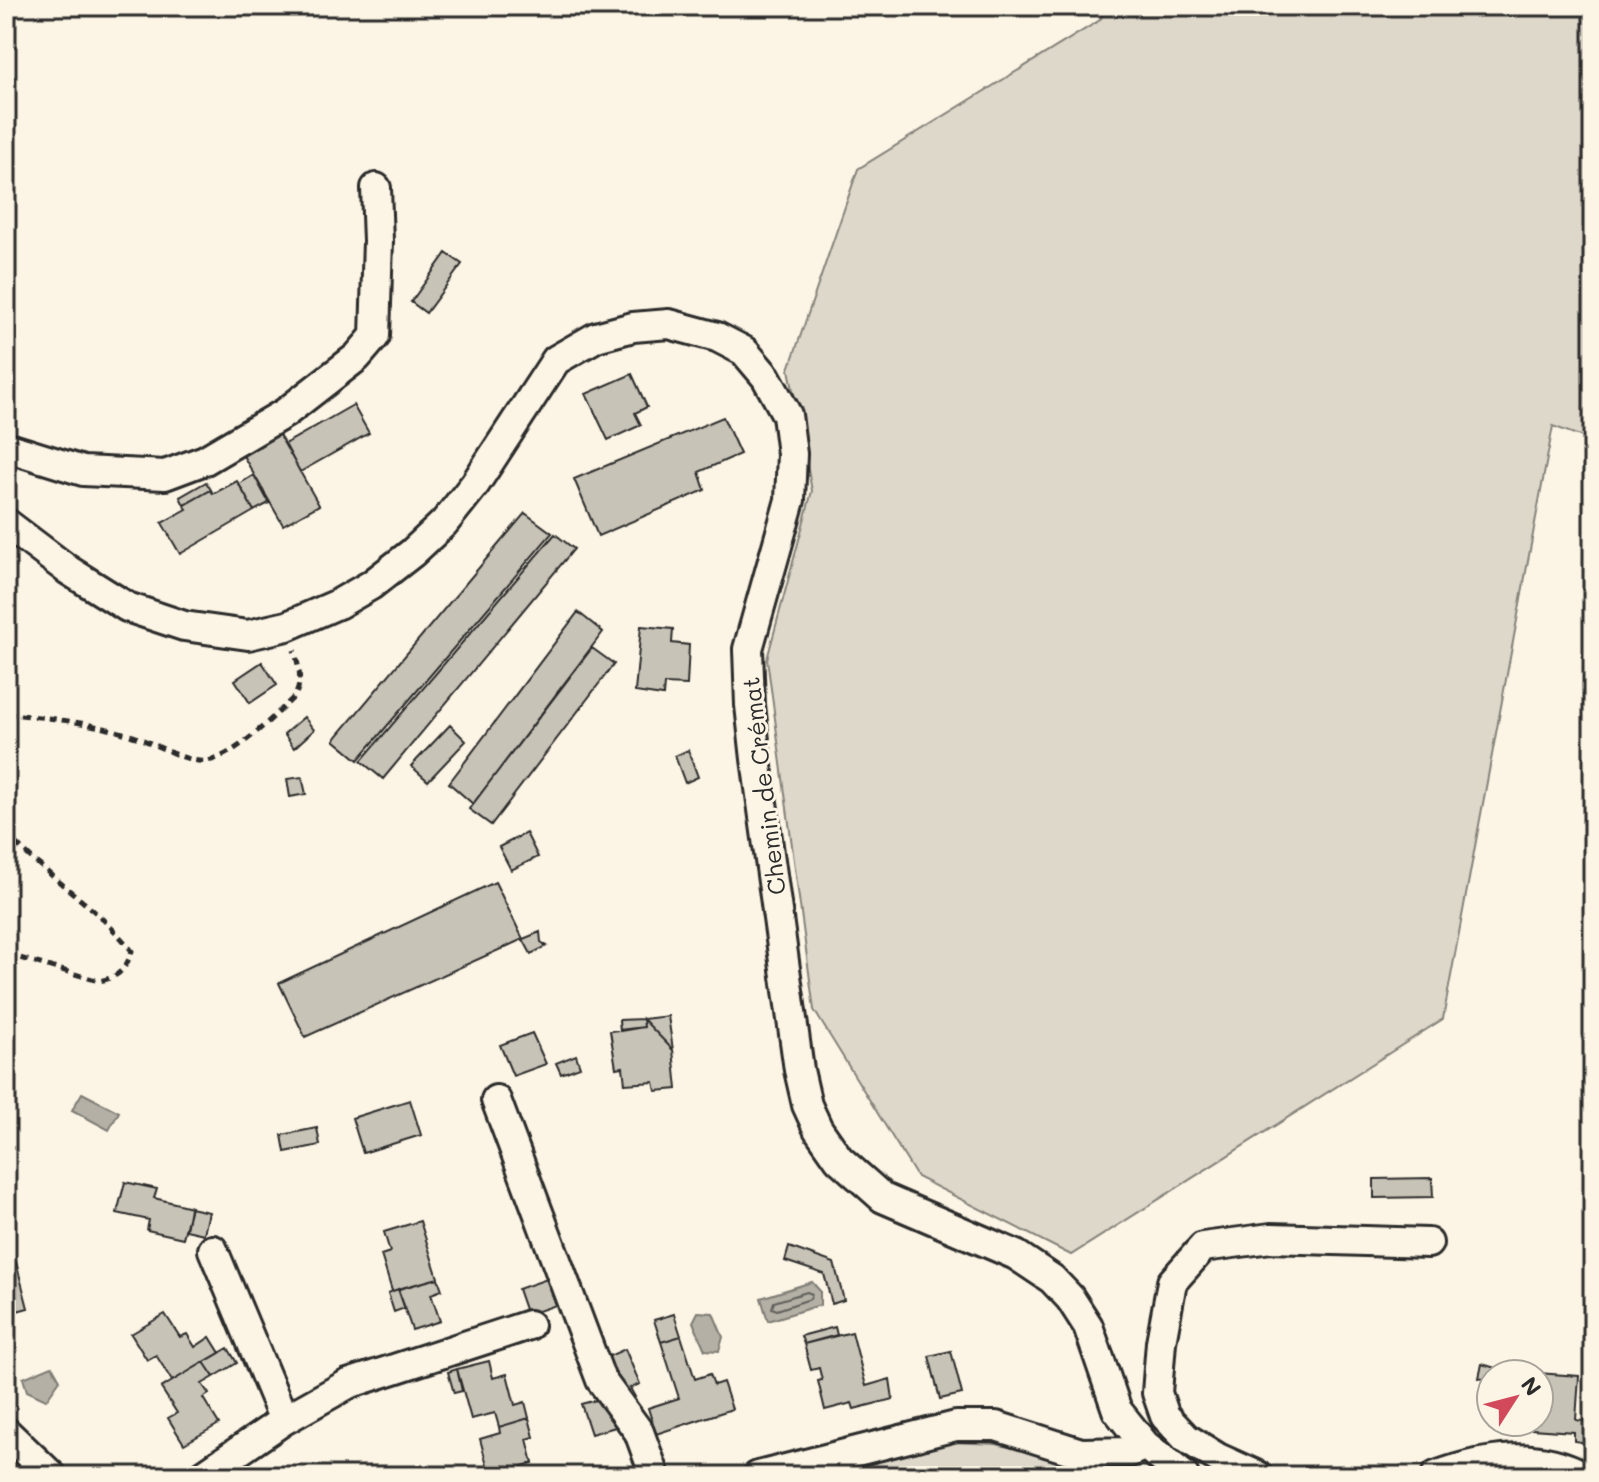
<svg xmlns="http://www.w3.org/2000/svg" width="1599" height="1482" font-family="Mali,sans-serif">
  <style>
    .green { fill: #ded8ca; stroke: #84827a; stroke-width: 2 }
    .water { fill: #b4b0a5; stroke: #7d7b74; stroke-width: 2 }
    .lines { fill: none; stroke-linecap: round; stroke-linejoin: round }
    .shore { stroke: #62605c; stroke-width: 2 }
    .building { fill: #c8c3b7; stroke: #2b2b2b; stroke-width: 2 }
    .minor-casing { stroke: #2b2b2b; stroke-width: 34 }
    .path { stroke: #2b2b2b; stroke-width: 5; stroke-dasharray: 8 6; stroke-linecap: butt }
    .minor { stroke: #fcf5e5; stroke-width: 28 }
    .labels { text-anchor: middle; dominant-baseline: central; stroke-width: 6; stroke-linejoin: round; paint-order: stroke }
    .street-label { font-size: 24px; fill: #2b2b2b; stroke: #fcf5e5 }
  </style>
  <rect width="100%" height="100%" fill="#fcf5e5"/>
  <filter id="ink" filterUnits="userSpaceOnUse"><feTurbulence type="fractalNoise" baseFrequency=".0125" numOctaves="2"/><feDisplacementMap in="SourceGraphic" scale="16" xChannelSelector="R" yChannelSelector="G"/><feConvolveMatrix kernelMatrix="1 2 1 2 8 2 1 2 1" color-interpolation-filters="sRGB"/></filter>
  <g filter="url(#ink)">
    <!-- green -->
    <path class="green" d="M 1107,6 L 1593,6 L 1593,441 L 1553,426 L 1443,1019 L 1071,1255 L 917,1177 L 814,1010 L 767,659 L 812,491 L 789,369 L 858,169 L 1100,20 Z
      M 949,1442 L 996,1444 L 1055,1458 L 1077,1476 L 816,1476 L 816,1473 Z"/>
    <!-- water -->
    <path class="water" d="M 82,1093 L 119,1112 L 109,1130 L 72,1110 Z
      M 812,1282 L 820,1291 L 820,1305 L 768,1321 L 761,1298 Z
      M 698,1312 L 713,1313 L 723,1337 L 719,1351 L 705,1350 L 693,1322 Z
      M 52,1366 L 60,1380 L 46,1400 L 27,1391 L 23,1378 Z"/>
    <g class="lines">
      <!-- shore -->
      <path class="shore" d="M 807,1292 L 812,1294 L 810,1299 L 777,1310 L 772,1308 L 774,1302 Z"/>
    </g>
    <!-- building -->
    <path class="building" d="M 446,253 L 462,264 L 426,313 L 411,302 Z
      M 632,374 L 647,407 L 635,413 L 641,425 L 608,440 L 586,394 Z
      M 353,405 L 369,433 L 300,472 L 285,444 Z
      M 723,417 L 740,454 L 699,472 L 705,490 L 598,536 L 574,479 Z
      M 273,424 L 319,505 L 283,525 L 237,445 Z
      M 254,475 L 269,503 L 254,511 L 239,484 Z
      M 237,481 L 254,511 L 180,554 L 162,523 L 187,509 L 184,505 L 211,490 L 213,494 Z
      M 206,482 L 211,490 L 184,505 L 180,497 Z
      M 525,513 L 552,533 L 358,760 L 334,740 Z
      M 555,534 L 574,549 L 383,779 L 361,761 Z
      M 578,612 L 603,632 L 473,804 L 449,783 Z
      M 641,626 L 673,629 L 672,643 L 689,645 L 687,685 L 664,684 L 663,696 L 635,692 Z
      M 592,648 L 614,664 L 491,825 L 469,809 Z
      M 262,662 L 277,685 L 250,703 L 235,680 Z
      M 304,717 L 314,730 L 294,748 L 284,734 Z
      M 450,725 L 466,741 L 428,781 L 411,766 Z
      M 688,750 L 698,777 L 685,783 L 675,756 Z
      M 302,777 L 306,794 L 290,797 L 287,779 Z
      M 526,833 L 538,857 L 511,870 L 499,847 Z
      M 495,882 L 523,939 L 305,1037 L 279,983 Z
      M 540,932 L 541,942 L 547,946 L 531,954 L 523,939 Z
      M 668,1016 L 673,1050 L 643,1019 Z
      M 643,1019 L 673,1050 L 677,1089 L 656,1091 L 654,1082 L 625,1084 L 623,1067 L 616,1068 L 610,1031 L 644,1027 Z
      M 643,1019 L 644,1027 L 620,1031 L 619,1020 Z
      M 532,1033 L 546,1064 L 513,1076 L 500,1045 Z
      M 576,1055 L 580,1067 L 561,1074 L 556,1063 Z
      M 410,1100 L 421,1135 L 363,1153 L 352,1118 Z
      M 317,1128 L 320,1145 L 285,1152 L 282,1135 Z
      M 1432,1178 L 1433,1197 L 1374,1198 L 1374,1179 Z
      M 125,1182 L 157,1189 L 154,1198 L 191,1207 L 183,1238 L 147,1230 L 149,1220 L 117,1213 Z
      M 190,1208 L 209,1212 L 204,1234 L 186,1230 Z
      M 420,1221 L 438,1278 L 392,1291 L 381,1255 L 390,1252 L 384,1232 Z
      M 789,1247 L 834,1263 L 844,1300 L 832,1304 L 824,1274 L 785,1261 Z
      M 16,1262 L 28,1308 L 6,1314 L 6,1265 Z
      M 438,1278 L 442,1290 L 431,1294 L 440,1321 L 412,1330 L 398,1289 Z
      M 550,1278 L 559,1304 L 527,1315 L 518,1289 Z
      M 398,1289 L 405,1308 L 394,1312 L 388,1293 Z
      M 165,1314 L 180,1337 L 187,1334 L 195,1347 L 210,1337 L 220,1353 L 172,1381 L 156,1355 L 147,1360 L 131,1334 Z
      M 674,1314 L 681,1336 L 661,1342 L 654,1320 Z
      M 835,1327 L 837,1335 L 804,1344 L 801,1336 Z
      M 852,1332 L 866,1386 L 890,1379 L 893,1399 L 854,1409 L 852,1403 L 825,1410 L 818,1381 L 822,1380 L 819,1368 L 811,1370 L 804,1344 Z
      M 681,1336 L 695,1379 L 710,1374 L 714,1385 L 723,1382 L 732,1409 L 656,1434 L 648,1408 L 679,1398 L 661,1342 Z
      M 228,1348 L 237,1363 L 214,1377 L 204,1362 Z
      M 625,1349 L 640,1384 L 630,1388 L 635,1397 L 625,1401 L 607,1357 Z
      M 951,1351 L 962,1394 L 940,1399 L 929,1356 Z
      M 489,1361 L 493,1378 L 507,1374 L 515,1405 L 525,1402 L 529,1418 L 499,1427 L 495,1413 L 471,1419 L 457,1369 Z
      M 204,1362 L 214,1377 L 202,1384 L 209,1394 L 203,1398 L 219,1424 L 184,1444 L 168,1418 L 177,1413 L 161,1388 Z
      M 1482,1364 L 1509,1372 L 1509,1374 L 1491,1374 L 1491,1381 L 1479,1378 Z
      M 457,1369 L 462,1391 L 454,1393 L 448,1372 Z
      M 1537,1373 L 1579,1376 L 1576,1420 L 1590,1422 L 1588,1443 L 1574,1441 L 1574,1432 L 1532,1429 L 1533,1422 L 1539,1422 L 1539,1374 Z
      M 608,1397 L 619,1426 L 591,1434 L 581,1404 Z
      M 529,1418 L 534,1437 L 527,1439 L 533,1463 L 522,1466 L 523,1473 L 528,1471 L 530,1476 L 490,1476 L 480,1439 L 500,1433 L 499,1427 Z"/>
    <g class="lines">
      <defs>
        <path id="minor" d="M 6,447 L 83,471 L 165,475 L 205,460 L 285,413 L 357,357 L 375,336 L 378,241 L 376,188
          M 6,523 L 68,570 L 127,607 L 184,626 L 248,635 L 287,626 L 338,604 L 371,585 L 412,553 L 444,523 L 475,484 L 556,360 L 596,337 L 633,327 L 669,324 L 717,337 L 744,351 L 766,377 L 787,415 L 792,454 L 790,500 L 748,649 L 750,705 L 756,759 L 799,1070 L 807,1105 L 818,1129 L 839,1159 L 883,1198 L 1016,1255 L 1052,1279 L 1070,1298 L 1088,1326 L 1117,1410 L 1145,1445 L 1184,1476
          M 496,1100 L 601,1380 L 639,1432 L 655,1476
          M 213,1250 L 284,1420
          M 6,1432 L 52,1476
          M 202,1476 L 284,1420 L 348,1384 L 529,1325
          M 758,1476 L 956,1426 L 996,1426 L 1081,1453 L 1130,1452 L 1145,1445
          M 1258,1476 L 1218,1458 L 1186,1438 L 1165,1416 L 1157,1393 L 1161,1342 L 1172,1282 L 1203,1247 L 1271,1238 L 1428,1243
          M 1436,1476 C 1485,1458 1537,1450 1584,1476"/>
      </defs>
      <!-- minor casing -->
      <use href="#minor" class="minor-casing"/>
      <!-- path -->
      <path class="path" d="M 6,714 C 48,717 93,723 133,736 C 152,742 188,764 207,761 C 235,757 275,715 295,696 C 303,680 299,667 294,650
        M 6,833 C 45,876 96,905 132,951 C 126,969 118,978 99,981 L 6,954"/>
      <!-- minor -->
      <use href="#minor" class="minor"/>
    </g>
  </g>
  <g class="labels">
    <!-- street labels -->
    <g class="street-label">
      <text transform="translate(763 786) rotate(-97)">Chemin de Crémat</text>
    </g>
  </g>
  <!-- margin -->
  <rect width="1599" height="1482" fill="none" stroke="#fcf5e5" stroke-width="32"/>
  <rect x="16" y="16" width="1567" height="1450" fill="none" stroke="#2b2b2b" stroke-width="3" filter="url(#ink)"/>
  <!-- north arrow -->
  <g transform="translate(1515 1398) rotate(54)"><circle r="38" fill="#fcf5e5" stroke="#a8a49b" stroke-width="2"/>
  <path d="M0-6L14 30L0 20L-14 30Z" fill="#d1495b"/>
  <text y="-12" font-size="22" font-weight="bold" text-anchor="middle" fill="#2b2b2b">N</text>
  </g>
</svg>
